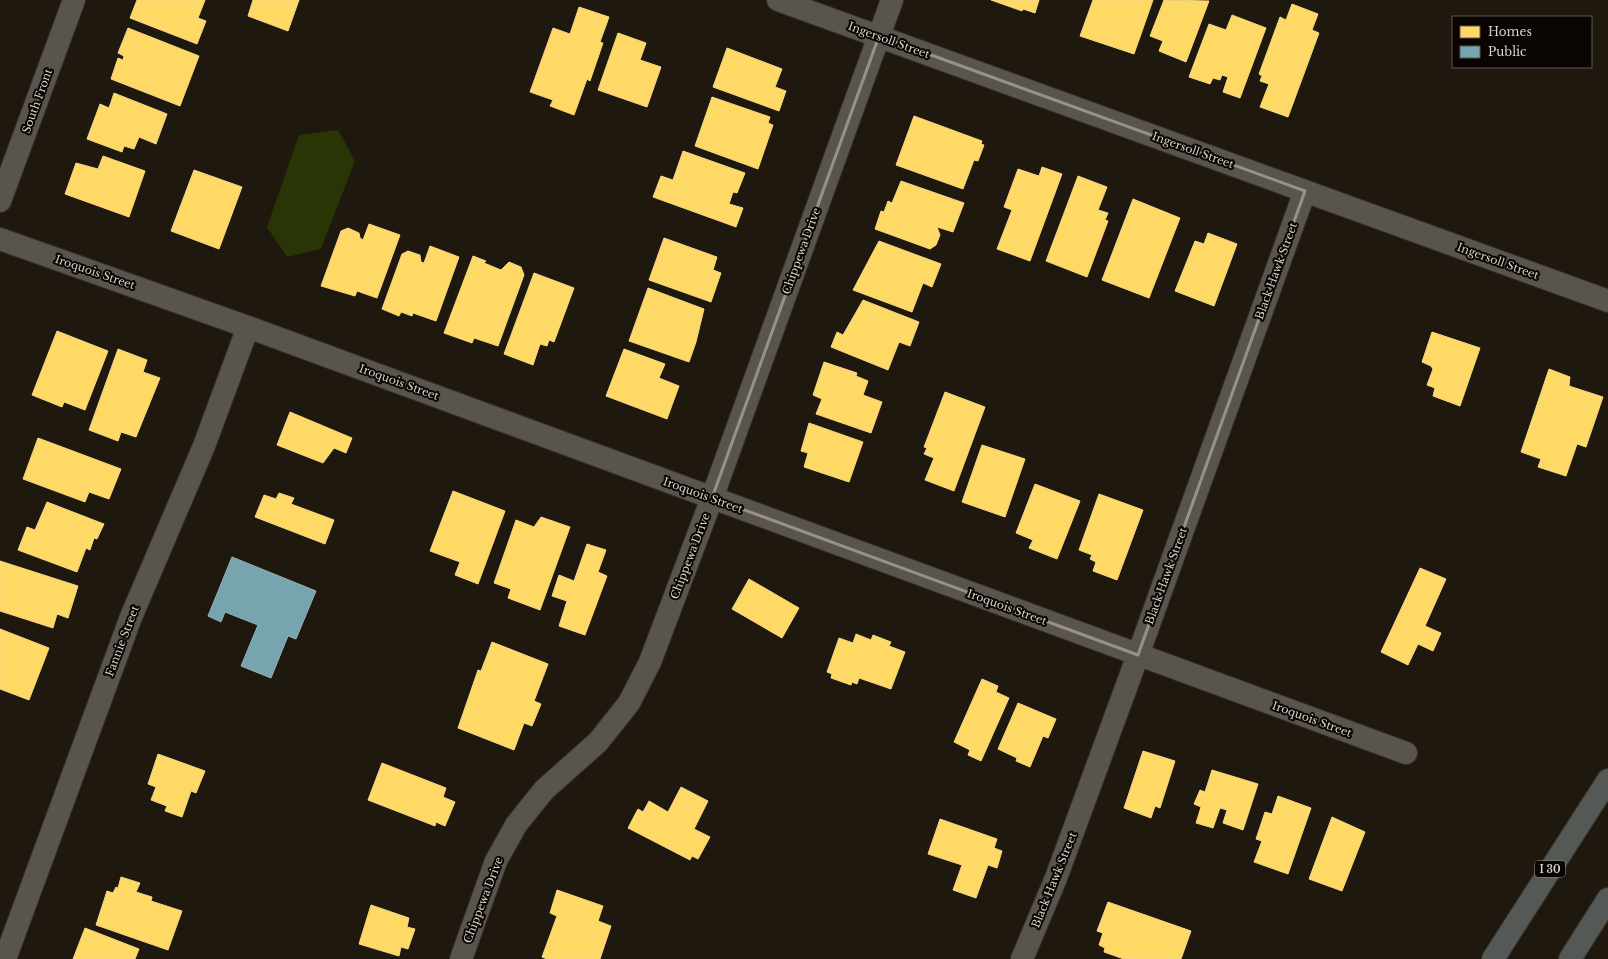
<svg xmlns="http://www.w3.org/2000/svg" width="1608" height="959" font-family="'Libre Baskerville',serif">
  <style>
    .green { fill: #293505 }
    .homes { fill: #ffd966; stroke: #f4d783 }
    .public { fill: #76a5af; stroke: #94b2b6 }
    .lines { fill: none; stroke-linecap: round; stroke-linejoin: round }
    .minor-casing { stroke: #37312b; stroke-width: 24 }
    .motorway-casing { stroke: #37312b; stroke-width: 24 }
    .minor { stroke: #5a544e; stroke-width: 22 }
    .motorway { stroke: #545956; stroke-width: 22 }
    .marked { fill: none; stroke: #999086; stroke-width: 3; stroke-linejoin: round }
    .labels { text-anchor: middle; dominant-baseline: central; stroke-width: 4; stroke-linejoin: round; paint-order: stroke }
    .shield { fill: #0a0502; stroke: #9c948c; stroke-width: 1 }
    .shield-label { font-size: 10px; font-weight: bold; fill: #dad1c7 }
    .street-label { font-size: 11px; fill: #dad1c7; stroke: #0a0502 }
  </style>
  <rect width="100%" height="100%" fill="#1f180e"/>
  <!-- green -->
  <path class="green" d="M 338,130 L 355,161 L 321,249 L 287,257 L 267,227 L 299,135 Z"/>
  <!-- homes -->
  <path class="homes" d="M 137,0 L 205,0 L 198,18 L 206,21 L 197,44 L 130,18 Z
    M 253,0 L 299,0 L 288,31 L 248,16 Z
    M 991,0 L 1039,0 L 1035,13 L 1023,9 L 1022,11 Z
    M 1093,0 L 1153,0 L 1134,54 L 1080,36 Z
    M 1164,0 L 1209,1 L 1186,62 L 1159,51 L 1163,41 L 1150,36 Z
    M 1292,4 L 1318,14 L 1312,30 L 1319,33 L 1288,117 L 1260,107 L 1269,84 L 1260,81 L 1262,76 L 1259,74 L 1280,17 L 1286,20 Z
    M 579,7 L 609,17 L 600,42 L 603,43 L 590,81 L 587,79 L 574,115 L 550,106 L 553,100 L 530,92 L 553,28 L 570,34 Z
    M 1232,15 L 1266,28 L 1240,98 L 1223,92 L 1228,77 L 1222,75 L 1220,80 L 1213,78 L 1210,84 L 1189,77 L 1209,24 L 1226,30 Z
    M 128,28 L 199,56 L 180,106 L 111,79 L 118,58 L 123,60 L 124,56 L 118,53 Z
    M 618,33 L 646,43 L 640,60 L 661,67 L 647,107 L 598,90 Z
    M 727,48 L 782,69 L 775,87 L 786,91 L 779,111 L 713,87 Z
    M 114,93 L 167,114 L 156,144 L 139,137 L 134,149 L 124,146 L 122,152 L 87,139 L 100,104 L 109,108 Z
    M 712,97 L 770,117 L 768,123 L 773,125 L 758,169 L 695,146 Z
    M 914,116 L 982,141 L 981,144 L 984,145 L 978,161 L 974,160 L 963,189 L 896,165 Z
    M 683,151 L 745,173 L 737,193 L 733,192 L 729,204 L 743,208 L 736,227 L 653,197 L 661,176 L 673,180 Z
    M 103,156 L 145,171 L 129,217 L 65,194 L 76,163 L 98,169 Z
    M 1042,167 L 1062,174 L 1030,261 L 997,249 L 1012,210 L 1004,207 L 1018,169 L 1039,176 Z
    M 194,170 L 242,187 L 219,249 L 171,231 Z
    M 1078,176 L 1107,187 L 1098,210 L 1108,213 L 1105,220 L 1108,221 L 1087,277 L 1046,261 Z
    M 901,181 L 964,203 L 953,232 L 937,227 L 940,235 L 936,245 L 930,249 L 875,229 L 881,211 L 884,212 L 888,201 L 892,203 Z
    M 1133,199 L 1180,218 L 1149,298 L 1102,280 Z
    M 369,224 L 400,235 L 377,298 L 357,291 L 355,296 L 321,286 L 341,231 L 348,228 L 359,233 L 360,238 L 363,240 Z
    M 1208,233 L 1237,244 L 1214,306 L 1175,291 L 1195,241 L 1204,244 Z
    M 664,238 L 717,257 L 713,270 L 721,273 L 711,302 L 649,280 Z
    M 879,241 L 941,264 L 932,287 L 923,283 L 912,312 L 853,290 Z
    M 430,246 L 459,257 L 436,321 L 413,313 L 412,316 L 401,312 L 399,316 L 382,309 L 402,254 L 408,251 L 420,255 L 421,262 L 424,263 Z
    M 473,256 L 486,261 L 484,263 L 501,270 L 509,262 L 521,267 L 524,275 L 498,346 L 474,338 L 472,343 L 444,333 Z
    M 534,273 L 574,288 L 554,342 L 549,340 L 547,346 L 540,344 L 533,365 L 504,354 Z
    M 648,288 L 704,309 L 696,342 L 689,362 L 629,341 Z
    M 863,300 L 919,322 L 910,346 L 899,342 L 888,370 L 831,347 L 837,332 L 843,335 Z
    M 57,331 L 108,351 L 85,410 L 64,402 L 62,407 L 32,395 Z
    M 1432,332 L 1480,348 L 1460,406 L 1433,396 L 1435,388 L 1427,385 L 1433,369 L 1431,366 L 1422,362 Z
    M 118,349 L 147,360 L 143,372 L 160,378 L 136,437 L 121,432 L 118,441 L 89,430 Z
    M 624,349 L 665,364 L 659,378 L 679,386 L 667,419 L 606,396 Z
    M 824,362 L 857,373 L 856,376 L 868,381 L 863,395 L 882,402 L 871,433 L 816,414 L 822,399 L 813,395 Z
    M 1549,369 L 1570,377 L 1569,386 L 1603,397 L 1586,447 L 1577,444 L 1566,476 L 1538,467 L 1541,459 L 1521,452 Z
    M 945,392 L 985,407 L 954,491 L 925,480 L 934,458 L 924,454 L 927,448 L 924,447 Z
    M 290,412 L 352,438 L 346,453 L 334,448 L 323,463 L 277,445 Z
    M 809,423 L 863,442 L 849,482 L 804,467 L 808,453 L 801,451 Z
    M 38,438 L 121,469 L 109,499 L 89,492 L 85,502 L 23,479 Z
    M 982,445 L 1025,459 L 1005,517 L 962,502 Z
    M 1035,484 L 1080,501 L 1057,559 L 1029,548 L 1033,540 L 1016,533 Z
    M 453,491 L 505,511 L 478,584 L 455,575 L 460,562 L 430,551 Z
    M 279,493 L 294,498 L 291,504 L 334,520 L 325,544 L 255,517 L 264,495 L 276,499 Z
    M 1099,494 L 1143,510 L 1117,580 L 1093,571 L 1096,562 L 1090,559 L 1092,555 L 1079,550 Z
    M 47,502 L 104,524 L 97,539 L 94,538 L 90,550 L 86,548 L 77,572 L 18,550 L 27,527 L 35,530 Z
    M 541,517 L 570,527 L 540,610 L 508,598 L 511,589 L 494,583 L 516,520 L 534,527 Z
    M 587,544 L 606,550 L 598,572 L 607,576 L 585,635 L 559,626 L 567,601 L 552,596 L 559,575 L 574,581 Z
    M 0,561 L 78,586 L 68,618 L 57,614 L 53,628 L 0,611 Z
    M 1420,568 L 1446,579 L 1425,626 L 1441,633 L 1433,651 L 1418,644 L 1408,665 L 1381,652 Z
    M 749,579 L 799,608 L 782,638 L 732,609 Z
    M 0,629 L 49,648 L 29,700 L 0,689 Z
    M 856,634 L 871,640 L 873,635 L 891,642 L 889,646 L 905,652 L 891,689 L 859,678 L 857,684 L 852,682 L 851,685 L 831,678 L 832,674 L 827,672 L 839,638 L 853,643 Z
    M 492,642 L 548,664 L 534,701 L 541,704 L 532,726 L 524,723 L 514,750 L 458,728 L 478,670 L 481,671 Z
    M 982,679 L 998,686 L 996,692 L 1009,698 L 981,761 L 968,755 L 970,750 L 954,742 Z
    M 1018,703 L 1056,719 L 1048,738 L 1043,736 L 1030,767 L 1016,761 L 1017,758 L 998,749 Z
    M 1143,751 L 1175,761 L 1160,808 L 1155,806 L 1151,818 L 1124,808 Z
    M 158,754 L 205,771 L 196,793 L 191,791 L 182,817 L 165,811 L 167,806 L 151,800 L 156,787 L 148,784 Z
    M 382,763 L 446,788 L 443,797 L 455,802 L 445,826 L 436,822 L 435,826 L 368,800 Z
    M 1212,770 L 1258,784 L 1243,830 L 1223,823 L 1227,810 L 1220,808 L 1213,828 L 1196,823 L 1201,807 L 1194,804 L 1200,790 L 1205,792 Z
    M 681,787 L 708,801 L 694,829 L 710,837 L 698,859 L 692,856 L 690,860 L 628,828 L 638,809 L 643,812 L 649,801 L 668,812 Z
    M 1278,796 L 1311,808 L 1288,874 L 1254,862 L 1262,841 L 1256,839 L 1265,812 L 1272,814 Z
    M 1332,817 L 1365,832 L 1342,891 L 1309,879 Z
    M 940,819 L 997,839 L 994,848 L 1002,851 L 997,868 L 988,865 L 976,898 L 953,890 L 962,865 L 928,854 Z
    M 121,877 L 140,883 L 136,892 L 152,897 L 151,901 L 182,911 L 168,950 L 96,925 L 107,891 L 113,893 L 116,887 L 118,888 Z
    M 557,890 L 603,906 L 598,921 L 611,926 L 600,959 L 547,959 L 542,957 L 557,916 L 550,913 Z
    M 1108,902 L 1191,931 L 1181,959 L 1124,959 L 1104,952 L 1105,948 L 1099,945 L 1103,933 L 1097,931 Z
    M 371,905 L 409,918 L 407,927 L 415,929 L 408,949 L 401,947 L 399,956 L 359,944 Z
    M 85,928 L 139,949 L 135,959 L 73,959 Z"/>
  <!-- public -->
  <path class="public" d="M 232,557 L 316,591 L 296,639 L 288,636 L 271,678 L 241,666 L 258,625 L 225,612 L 221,622 L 208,616 Z"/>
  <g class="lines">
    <defs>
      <path id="minor" d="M 778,0 L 1608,301
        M 0,201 L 74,0
        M 0,239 L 248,327 L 1406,753
        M 5,959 L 131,617 L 204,446 L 248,327
        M 461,959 L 496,861 L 516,825 L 544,790 L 598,742 L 629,703 L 650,662 L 712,498 L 892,0
        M 1022,959 L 1056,878 L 1138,655 L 1305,191"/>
      <path id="motorway" d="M 1493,959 L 1608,780
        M 1570,959 L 1608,899"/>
    </defs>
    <!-- minor casing -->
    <use href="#minor" class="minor-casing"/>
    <!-- motorway casing -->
    <use href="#motorway" class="motorway-casing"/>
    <!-- minor -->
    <use href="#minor" class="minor"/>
    <!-- motorway -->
    <use href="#motorway" class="motorway"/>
  </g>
  <!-- marked area -->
  <path class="marked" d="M 879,36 L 1305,191 L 1138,655 L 712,498 Z"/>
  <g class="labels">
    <!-- shield labels -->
    <rect class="shield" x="1535" y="861" width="30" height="16" rx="3"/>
    <g class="shield-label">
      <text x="1550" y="869">I 30</text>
    </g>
    <!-- street labels -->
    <g class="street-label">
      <text transform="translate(889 40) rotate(20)">Ingersoll Street</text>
      <text transform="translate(37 101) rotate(-70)">South Front</text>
      <text transform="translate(1193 150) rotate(20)">Ingersoll Street</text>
      <text transform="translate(801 251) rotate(-70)">Chippewa Drive</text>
      <text transform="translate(1498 261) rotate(20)">Ingersoll Street</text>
      <text transform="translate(1276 271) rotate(-70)">Black Hawk Street</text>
      <text transform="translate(95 272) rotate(19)">Iroquois Street</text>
      <text transform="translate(399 382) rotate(20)">Iroquois Street</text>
      <text transform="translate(703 495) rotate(20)">Iroquois Street</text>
      <text transform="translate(690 556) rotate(-69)">Chippewa Drive</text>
      <text transform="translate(1166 576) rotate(-70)">Black Hawk Street</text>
      <text transform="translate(1007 607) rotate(20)">Iroquois Street</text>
      <text transform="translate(122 641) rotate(-69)">Fannie Street</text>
      <text transform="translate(1312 719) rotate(20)">Iroquois Street</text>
      <text transform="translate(1054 880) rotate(-68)">Black Hawk Street</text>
      <text transform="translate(483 900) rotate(-69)">Chippewa Drive</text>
    </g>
  </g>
  <!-- legend -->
  <rect x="1452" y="16" width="140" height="52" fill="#0a0502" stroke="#5d5751"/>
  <rect x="1460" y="26" width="20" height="12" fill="#ffd966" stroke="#5d5751"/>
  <text x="1488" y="36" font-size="12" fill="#dad1c7">Homes</text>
  <rect x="1460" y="46" width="20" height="12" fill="#76a5af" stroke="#5d5751"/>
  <text x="1488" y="56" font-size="12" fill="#dad1c7">Public</text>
</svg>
